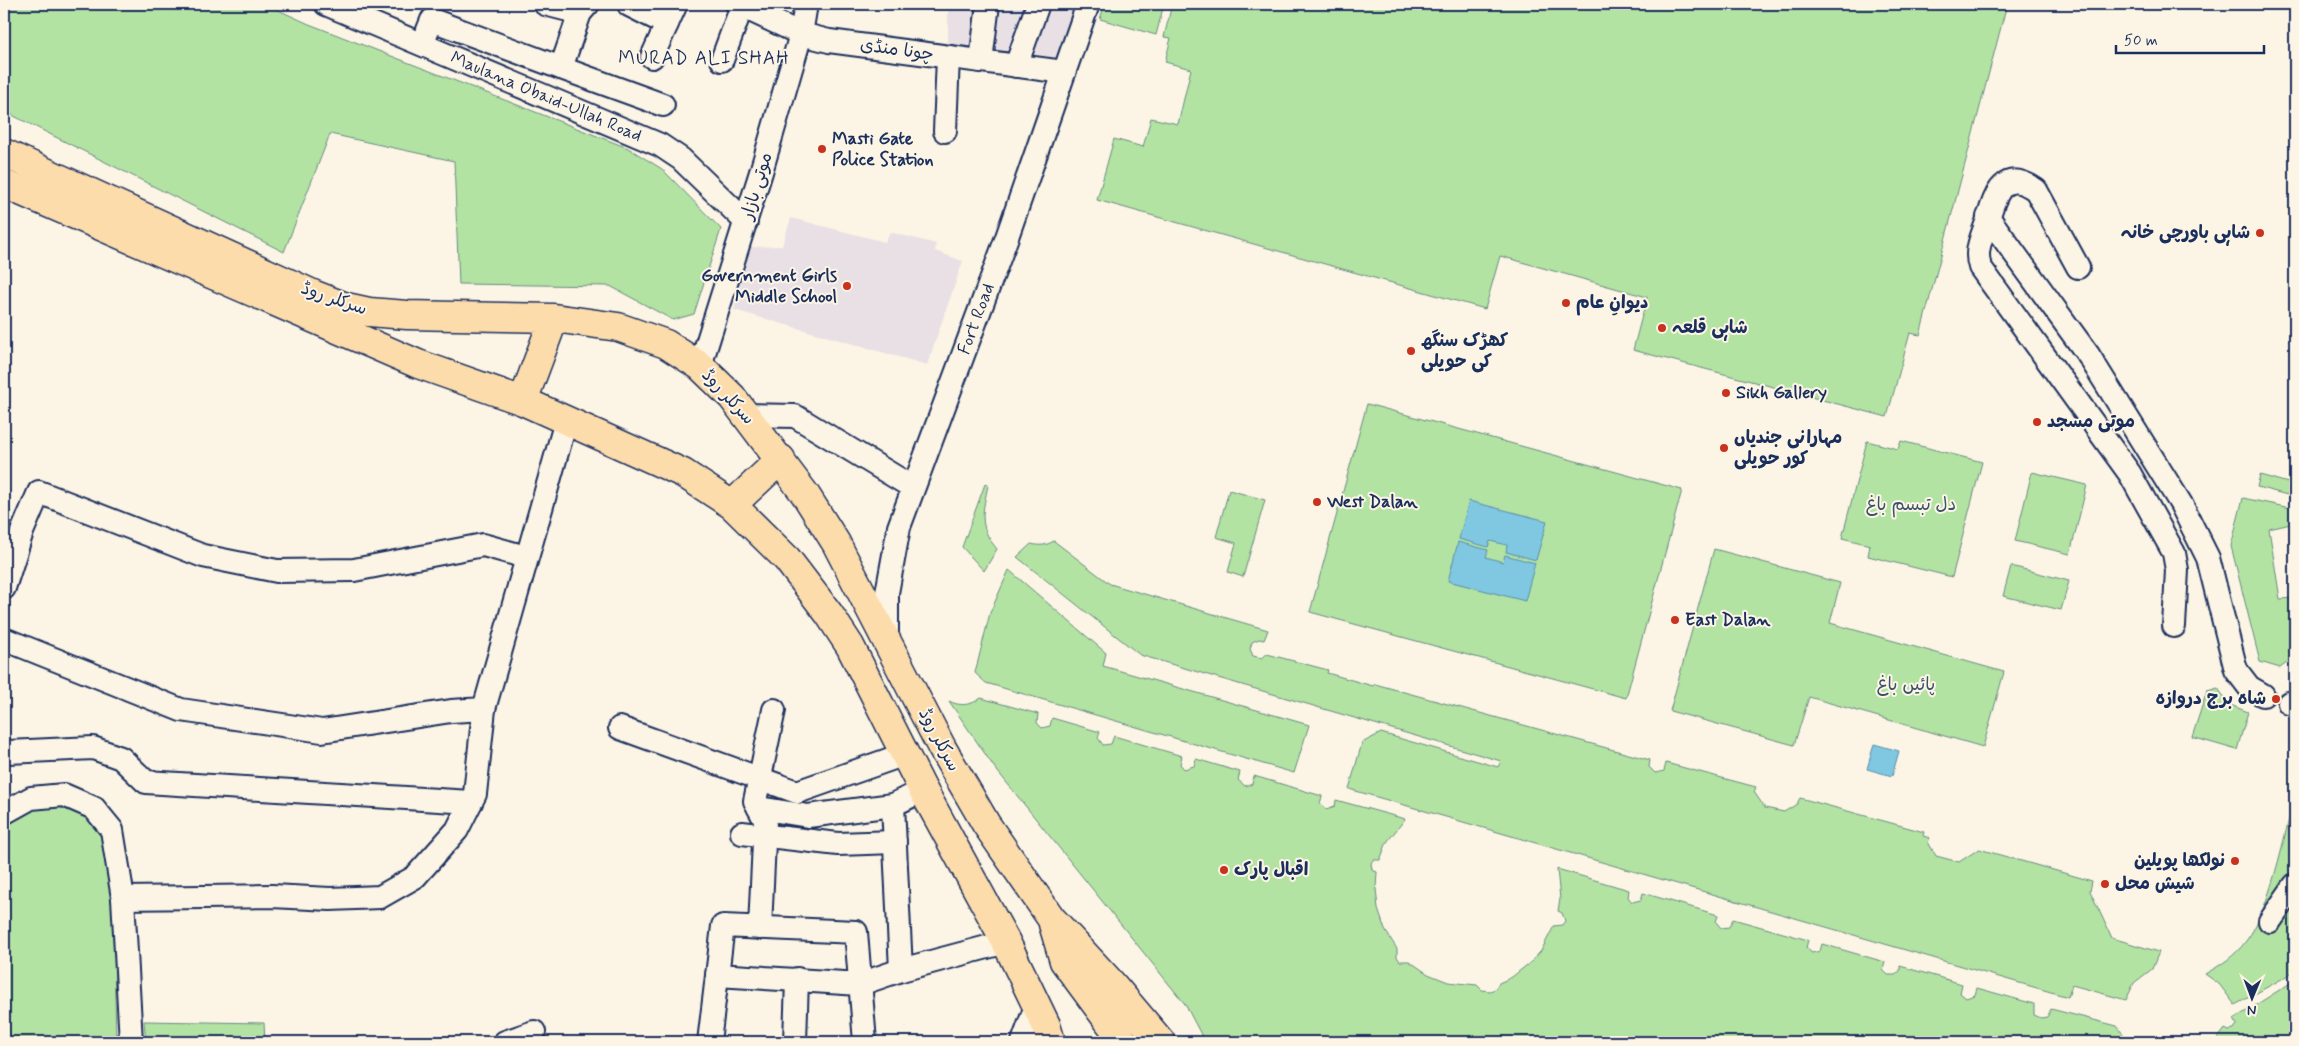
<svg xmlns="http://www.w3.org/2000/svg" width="2299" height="1046" font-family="Mynerve,'Playpen Sans Arabic',sans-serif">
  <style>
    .built { fill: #e8e0e4 }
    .green { fill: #b3e3a2; stroke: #678980 }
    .water { fill: #80c8e1; stroke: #588bad }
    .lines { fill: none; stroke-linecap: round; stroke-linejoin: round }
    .minor-casing { stroke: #1b2f5e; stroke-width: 26 }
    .major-casing { stroke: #1b2f5e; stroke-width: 31 }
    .minor { stroke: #fcf5e5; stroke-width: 22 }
    .major { stroke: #fddcac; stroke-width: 28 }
    .poi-dot { fill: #c8321e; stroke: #fcf5e5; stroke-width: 2 }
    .labels { text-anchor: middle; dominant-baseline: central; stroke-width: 4; stroke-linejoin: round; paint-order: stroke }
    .street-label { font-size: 18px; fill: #1b2f5e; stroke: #fcf5e5 }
    .poi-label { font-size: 18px; font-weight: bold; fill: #1b2f5e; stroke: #fcf5e5; text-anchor: start }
    .park-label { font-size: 18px; fill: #39536c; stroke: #fcf5e5 }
    .neighbourhood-label { font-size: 19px; letter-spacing: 1px; fill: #1b2f5e; stroke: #fcf5e5 }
  </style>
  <rect width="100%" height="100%" fill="#fcf5e5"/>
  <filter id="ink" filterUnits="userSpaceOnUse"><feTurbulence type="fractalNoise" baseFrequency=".02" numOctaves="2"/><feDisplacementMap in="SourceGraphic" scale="10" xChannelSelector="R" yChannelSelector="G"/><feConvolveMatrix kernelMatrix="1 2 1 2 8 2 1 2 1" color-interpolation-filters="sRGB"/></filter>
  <g filter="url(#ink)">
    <!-- built -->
    <path class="built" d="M 948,4 L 1088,4 L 1064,72 L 948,57 Z
      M 791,218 L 885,242 L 890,232 L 936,244 L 935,251 L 963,261 L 927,365 L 734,310 L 750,247 L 782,246 Z"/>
    <!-- green -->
    <path class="green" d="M 4,4 L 265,4 L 309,24 L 628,148 L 662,169 L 721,229 L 694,314 L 673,320 L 610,286 L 459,284 L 454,161 L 330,134 L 284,252 L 4,111 Z
      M 1105,4 L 1164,4 L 1156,35 L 1100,19 Z
      M 1172,4 L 2007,4 L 1920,335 L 1910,333 L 1887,417 L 1633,350 L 1647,297 L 1500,256 L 1485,309 L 1097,200 L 1114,139 L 1143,147 L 1151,118 L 1178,124 L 1191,69 L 1165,62 L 1171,38 L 1164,37 Z
      M 1367,404 L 1682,490 L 1626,698 L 1310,612 Z
      M 1867,441 L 1898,449 L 1901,441 L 1982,462 L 1952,577 L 1868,556 L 1870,545 L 1842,538 Z
      M 2032,472 L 2087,485 L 2070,554 L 2015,541 Z
      M 2260,475 L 2295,485 L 2295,497 L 2257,487 Z
      M 985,484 L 988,485 C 983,511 977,526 997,549 L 984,571 L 962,547 Z
      M 1229,490 L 1265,500 L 1243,577 L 1228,572 L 1236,543 L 1216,537 Z
      M 2243,498 L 2295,509 L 2295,523 L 2269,529 L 2280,599 L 2295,598 L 2295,657 L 2280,668 L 2260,662 L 2231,546 Z
      M 1054,541 L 1110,584 L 1268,630 L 1264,640 L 1259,639 L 1252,642 L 1250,649 L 1253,656 L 1262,658 L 1267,654 L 1328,670 L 1327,673 L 1373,686 L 1375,684 L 1650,760 L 1649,767 L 1655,773 L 1664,771 L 1666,763 L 1756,787 L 1754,792 L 1765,808 L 1784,812 L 1797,804 L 1800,798 L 1924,832 L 1923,836 L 1930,838 L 1928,842 L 1936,856 L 1959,862 L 1979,849 L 2092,881 L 2090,891 L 2112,938 L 2159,952 L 2152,969 L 2134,983 L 2126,1000 L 2072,985 L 2068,997 L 1349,789 L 1362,743 L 1381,733 L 1498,767 L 1501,761 L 1140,655 L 1017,557 L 1031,544 C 1040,546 1045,546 1054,541 Z
      M 1714,549 L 1840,583 L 1830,623 L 2004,672 L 1983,747 L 1809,697 L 1794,745 L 1670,711 Z
      M 2011,566 L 2069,581 L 2061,610 L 2003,596 Z
      M 1009,570 L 1106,653 L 1103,666 L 1309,725 L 1294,773 L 986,683 L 975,673 L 990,613 Z
      M 2218,688 L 2228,704 L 2248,712 L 2237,750 L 2192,737 L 2207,691 Z
      M 981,698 L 1038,714 L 1037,723 L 1042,728 L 1050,726 L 1052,718 L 1100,732 L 1098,738 L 1103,745 L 1111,744 L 1114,736 L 1182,756 L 1180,764 L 1184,769 L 1194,766 L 1196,759 L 1240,772 L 1238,780 L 1245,786 L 1252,784 L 1254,776 L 1322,796 L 1320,804 L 1326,809 L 1335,806 L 1336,800 L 1405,819 L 1387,842 L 1380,860 L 1373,860 L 1371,863 L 1372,870 L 1377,872 L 1376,888 L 1378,909 L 1385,930 L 1397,949 L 1397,957 L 1400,961 L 1409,961 L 1428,974 L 1448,982 L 1477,985 L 1482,990 L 1490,991 L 1495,989 L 1499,983 L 1512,977 L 1532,961 L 1541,951 L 1554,926 L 1562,925 L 1565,921 L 1562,913 L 1558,911 L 1560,899 L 1557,869 L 1629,890 L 1628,897 L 1632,902 L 1641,900 L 1643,893 L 1718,915 L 1716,922 L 1721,928 L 1729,927 L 1733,919 L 1808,940 L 1806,948 L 1812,953 L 1820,951 L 1822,944 L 1885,962 L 1883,970 L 1888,975 L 1895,975 L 1900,971 L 1900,966 L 1962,984 L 1960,993 L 1966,998 L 1975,995 L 1977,988 L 2034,1004 L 2034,1015 L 2041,1018 L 2047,1017 L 2051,1009 L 2117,1026 L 2126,1038 L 2140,1042 L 1205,1042 L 1185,1004 L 994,767 L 949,701 C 960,707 972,705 981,698 Z
      M 2295,796 L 2295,969 L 2289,975 L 2235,1005 L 2219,984 L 2205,974 C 2221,965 2235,956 2246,941 C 2270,911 2284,835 2295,796 Z
      M 65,804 L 96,821 L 112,857 L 116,1042 L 4,1042 L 4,831 L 25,810 Z
      M 2295,980 L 2295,1042 L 2215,1042 L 2225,1029 L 2229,1031 L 2234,1030 L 2237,1025 L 2234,1019 Z
      M 144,1021 L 264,1023 L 265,1042 L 146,1042 Z"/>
    <!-- water -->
    <path class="water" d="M 1469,501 L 1547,521 L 1536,560 L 1506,552 L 1507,545 L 1490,541 L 1488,547 L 1459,539 Z
      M 1458,542 L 1488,550 L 1486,557 L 1503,562 L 1505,555 L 1535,563 L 1525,601 L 1448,581 Z
      M 1874,744 L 1899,751 L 1892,776 L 1867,769 Z"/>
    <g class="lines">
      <defs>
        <g id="minor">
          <path id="s1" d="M 326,4 L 660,145 L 681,159 L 746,222"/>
          <path d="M 545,4 L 580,13"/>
          <path d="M 737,4 L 801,34 L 829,41 L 1064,72"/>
          <path d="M 629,5 L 667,24"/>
          <path d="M 424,40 L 432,20 L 561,68 L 580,13 L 588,4"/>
          <path d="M 652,57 L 676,4"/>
          <path d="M 722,60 L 742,6"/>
          <path d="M 981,61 L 988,4"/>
          <path d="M 1016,66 L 1038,4"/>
          <path d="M 561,68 L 663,105"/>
          <path d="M 945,131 L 948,57"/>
          <path d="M 1988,217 L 2089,356 L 2181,504 L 2208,558 L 2236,670 L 2249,687 L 2263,695"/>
          <path d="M 2078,267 L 2036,190 C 2004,168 1996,192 1988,219 C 1983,235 1974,250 1980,267 L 2130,474 L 2174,553 L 2177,570 L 2174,626"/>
          <path d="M 700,366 L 761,172 L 801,34 L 806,4"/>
          <path d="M 746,415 L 795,416 L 912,487"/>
          <path d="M 4,588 L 22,532 L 39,492 L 203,556 L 277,571 L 354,570 L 483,545 L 526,557"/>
          <path d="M 4,639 L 181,710 L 322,731 L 451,711 L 484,709 L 566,421"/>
          <path id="s2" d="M 887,639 L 887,593 L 899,527 L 1007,237 L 1088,4"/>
          <path d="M 2289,703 L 2295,705"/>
          <path d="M 620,728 L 797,792 L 905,754"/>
          <path d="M 4,750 L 8,752 L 93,748 L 121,758 L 146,782 L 471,802"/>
          <path d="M 759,808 L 808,816 L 893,805"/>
          <path d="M 4,813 L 31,798 L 64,795 L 94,808 L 112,830 L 123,898 L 131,1042"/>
          <path d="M 742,833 L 838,844 L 895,842"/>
          <path d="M 123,898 L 272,896 L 330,899 L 380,897 L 415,877 L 457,830 L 475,794 L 484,709"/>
          <path d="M 2270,921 L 2295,885"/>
          <path d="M 760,928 L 765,820 L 755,801 L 774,710"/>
          <path d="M 901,970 L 893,805 L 923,790"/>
          <path d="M 717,975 L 860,984 L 901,970 L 1006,942"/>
          <path d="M 505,1042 L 534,1032"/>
          <path d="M 709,1042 L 723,926 L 856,932 L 865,1042"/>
          <path d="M 795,1042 L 797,979"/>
          <path d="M 1023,1042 L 1036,1006"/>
        </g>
        <path id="major" d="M 4,153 L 315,295 L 346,307 L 369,312 L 407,315 L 554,318 L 618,327 L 666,344 L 700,366 L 732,397 L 805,494 L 836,543 L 942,748 L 986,824 L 1051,918 L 1112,984 L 1161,1042
          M 4,184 L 418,364 L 523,401 L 683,473 L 732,505 L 787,559 L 829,614 L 850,646 L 923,790 L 1006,942 L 1046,1025 L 1051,1042
          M 523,401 L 554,318
          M 732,505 L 781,459
          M 1053,924 L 1064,961 L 1124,1042"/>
      </defs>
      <!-- minor casing -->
      <use href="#minor" class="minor-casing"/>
      <!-- major casing -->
      <use href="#major" class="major-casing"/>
      <!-- minor -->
      <use href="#minor" class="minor"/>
      <!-- major -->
      <use href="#major" class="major"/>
    </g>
  </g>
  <!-- markers -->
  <g class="poi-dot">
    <circle cx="822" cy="149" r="5"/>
    <circle cx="2260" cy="233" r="5"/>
    <circle cx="847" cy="286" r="5"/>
    <circle cx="1566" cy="303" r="5"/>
    <circle cx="1662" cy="328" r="5"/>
    <circle cx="1411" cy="351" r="5"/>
    <circle cx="1726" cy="393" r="5"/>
    <circle cx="2037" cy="422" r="5"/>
    <circle cx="1724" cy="448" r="5"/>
    <circle cx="1317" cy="502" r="5"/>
    <circle cx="1675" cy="620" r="5"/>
    <circle cx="2276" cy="699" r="5"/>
    <circle cx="2235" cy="861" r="5"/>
    <circle cx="1224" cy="870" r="5"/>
    <circle cx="2105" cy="884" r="5"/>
  </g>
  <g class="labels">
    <!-- street labels -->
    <g class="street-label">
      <text transform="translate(897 50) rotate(8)">چونا منڈی</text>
      <text stroke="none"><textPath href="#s1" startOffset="239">Maulana Obaid-Ullah Road</textPath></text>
      <text transform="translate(757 186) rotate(-73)">موتی بازار</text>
      <text transform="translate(334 299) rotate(19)">سرکلر روڈ</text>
      <text stroke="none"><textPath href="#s2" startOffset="335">Fort Road</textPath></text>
      <text transform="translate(728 397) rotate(47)">سرکلر روڈ</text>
      <text transform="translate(939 740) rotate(62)">سرکلر روڈ</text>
    </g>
    <!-- poi labels -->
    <g class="poi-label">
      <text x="832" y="139">Masti Gate<tspan x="832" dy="21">Police Station</tspan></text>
      <text x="2250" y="233" text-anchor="end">شاہی باورچی خانہ</text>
      <text x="837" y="276" text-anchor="end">Government Girls<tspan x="837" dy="21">Middle School</tspan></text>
      <text x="1576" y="303">دیوانِ عام</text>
      <text x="1672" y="328">شاہی قلعہ</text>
      <text x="1421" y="341">کھڑک سنگھ<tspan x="1421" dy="21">کی حویلی</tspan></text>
      <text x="1736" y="393">Sikh Gallery</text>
      <text x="2047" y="422">موتی مسجد</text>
      <text x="1734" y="438">مہارانی جندیاں<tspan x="1734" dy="21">کور حویلی</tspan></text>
      <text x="1327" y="502">West Dalan</text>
      <text x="1685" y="620">East Dalan</text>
      <text x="2266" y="699" text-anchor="end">شاہ برج دروازہ</text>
      <text x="2225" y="861" text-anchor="end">نولکھا پویلین</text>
      <text x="1234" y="870">اقبال پارک</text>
      <text x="2115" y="884">شیش محل</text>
    </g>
    <!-- park labels -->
    <g class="park-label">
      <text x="1911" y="505">دل تبسم باغ</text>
      <text x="1906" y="685">پائیں باغ</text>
    </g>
    <!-- neighbourhood labels -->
    <g class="neighbourhood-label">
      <text x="704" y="58">MURAD ALI SHAH</text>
    </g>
  </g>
  <!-- margin -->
  <rect width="2299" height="1046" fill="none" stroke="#fcf5e5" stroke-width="20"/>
  <rect x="10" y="10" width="2279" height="1026" fill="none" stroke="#1b2f5e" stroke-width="2" filter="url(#ink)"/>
  <!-- north arrow -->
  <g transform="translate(2252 998) rotate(181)" stroke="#fcf5e5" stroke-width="4" paint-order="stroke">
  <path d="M0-4L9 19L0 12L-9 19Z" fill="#1b2f5e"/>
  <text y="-8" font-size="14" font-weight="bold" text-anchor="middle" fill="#1b2f5e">N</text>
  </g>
  <!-- scale -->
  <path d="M2116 45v8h148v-8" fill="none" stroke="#1b2f5e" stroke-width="2.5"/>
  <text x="2124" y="45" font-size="15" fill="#1b2f5e" stroke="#fcf5e5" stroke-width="4" paint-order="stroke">50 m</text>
</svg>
